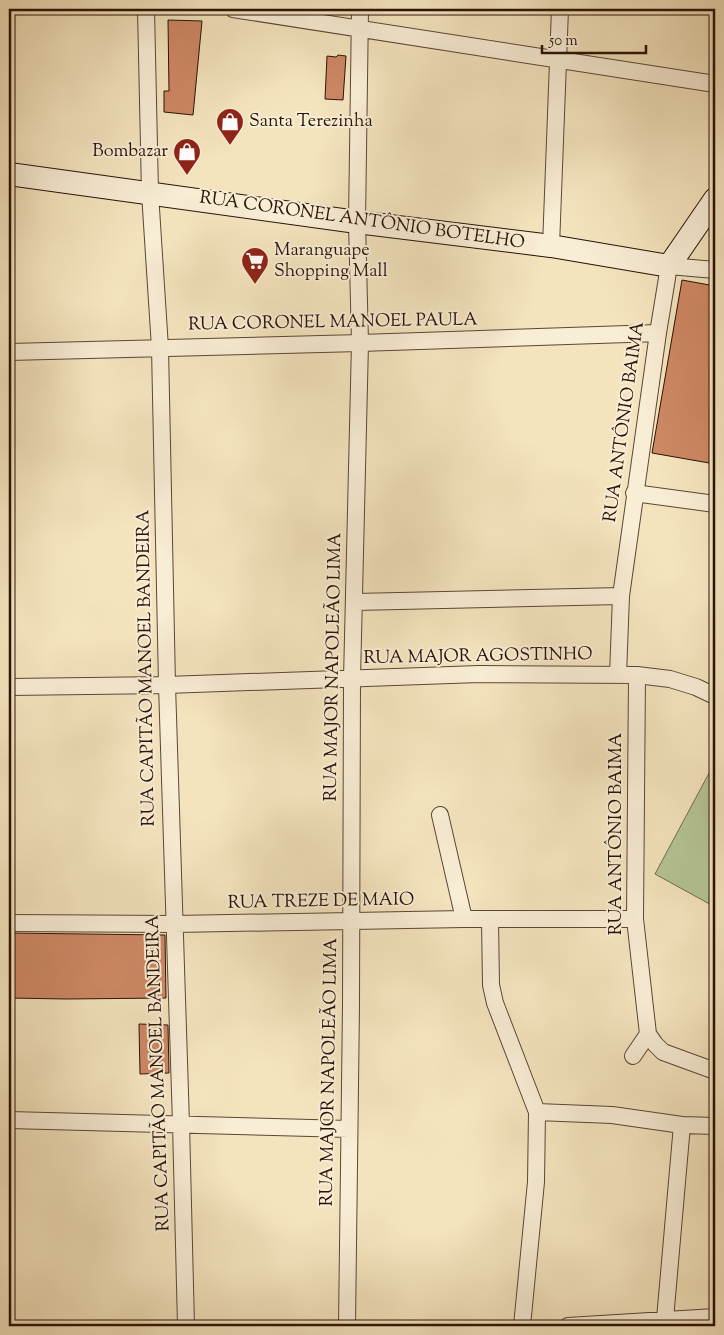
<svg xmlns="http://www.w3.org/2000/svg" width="724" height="1335" font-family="'Sorts Mill Goudy',serif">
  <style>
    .green { fill: #b5c596; stroke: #706c4e }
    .building { fill: #cd8864; stroke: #2a1207 }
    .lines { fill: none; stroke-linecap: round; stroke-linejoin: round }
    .street-casing { stroke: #5c4635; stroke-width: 18 }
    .secondary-casing { stroke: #2a1207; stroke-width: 24 }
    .street { stroke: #f8edd5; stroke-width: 16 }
    .secondary { stroke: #f8edd5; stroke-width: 22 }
    .labels { text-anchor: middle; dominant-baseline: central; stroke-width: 4; stroke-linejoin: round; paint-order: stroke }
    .poi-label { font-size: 18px; fill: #2a1207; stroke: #f8edd5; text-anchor: start }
    .street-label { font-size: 18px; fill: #2a1207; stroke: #f8edd5 }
  </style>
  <rect width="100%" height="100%" fill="#f4e4be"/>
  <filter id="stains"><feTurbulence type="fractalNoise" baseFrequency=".004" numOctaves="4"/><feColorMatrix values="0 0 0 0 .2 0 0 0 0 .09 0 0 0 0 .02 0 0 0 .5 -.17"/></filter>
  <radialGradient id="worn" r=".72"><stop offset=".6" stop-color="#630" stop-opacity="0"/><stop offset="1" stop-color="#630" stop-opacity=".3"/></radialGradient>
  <!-- green -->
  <path class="green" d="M 715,762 L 715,907 L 655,874 Z"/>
  <!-- building -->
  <path class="building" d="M 168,20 L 202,21 L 193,115 L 164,112 L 164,91 L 169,91 Z
    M 338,55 L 346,56 L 343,100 L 325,99 L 327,56 L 336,57 Z
    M 682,280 L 715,286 L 715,464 L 652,453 Z
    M 9,933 L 165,935 L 166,998 L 66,999 L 9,998 Z
    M 139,1024 L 168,1025 L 169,1073 L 140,1074 Z"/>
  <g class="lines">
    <defs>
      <path id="street" d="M 146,9 L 150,193 L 160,348 L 167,685 L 181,1124 L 186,1326
        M 233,9 L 715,84
        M 551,246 L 560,9
        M 9,352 L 360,343 L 658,333
        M 634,493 L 715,504
        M 355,602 L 621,596
        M 618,675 L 621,596 L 658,333 L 669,266 L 715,270
        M 637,675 L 635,919 L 648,1034 L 655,1044 L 663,1052 L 715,1071
        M 9,687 L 167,685 L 479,674 L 637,675 L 670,679 L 696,687 L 715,696
        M 440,815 L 464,919
        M 490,920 L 491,985 L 495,1003 L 537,1112 L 536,1182 L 522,1326
        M 9,923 L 175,924 L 464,919 L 635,919
        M 633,1056 L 648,1034
        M 537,1112 L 612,1115 L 682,1125 L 715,1126
        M 9,1120 L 349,1129
        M 665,1319 L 682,1125
        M 347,1326 L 351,1005 L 352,679 L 360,343 L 357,222 L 360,9
        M 568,1326 L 715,1317"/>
      <path id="secondary" d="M 9,174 L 357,222 L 551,246 L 669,266 L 715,199"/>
    </defs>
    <!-- street casing -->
    <use href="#street" class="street-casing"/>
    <!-- secondary casing -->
    <use href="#secondary" class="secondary-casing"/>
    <!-- street -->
    <use href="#street" class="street"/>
    <!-- secondary -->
    <use href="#secondary" class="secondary"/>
  </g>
  <!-- icons -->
  <defs>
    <symbol id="shop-pin" viewBox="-11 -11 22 30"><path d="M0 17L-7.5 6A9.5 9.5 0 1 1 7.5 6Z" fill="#8f2418" stroke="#f8edd5"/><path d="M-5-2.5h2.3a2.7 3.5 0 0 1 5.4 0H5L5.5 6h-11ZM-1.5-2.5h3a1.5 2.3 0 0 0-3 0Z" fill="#fff"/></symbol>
    <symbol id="supermarket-pin" viewBox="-11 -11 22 30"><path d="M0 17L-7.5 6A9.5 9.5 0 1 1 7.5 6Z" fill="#8f2418" stroke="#f8edd5"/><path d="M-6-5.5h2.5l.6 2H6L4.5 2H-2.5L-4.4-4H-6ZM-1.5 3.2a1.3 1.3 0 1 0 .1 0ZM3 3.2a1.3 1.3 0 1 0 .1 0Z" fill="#fff"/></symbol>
  </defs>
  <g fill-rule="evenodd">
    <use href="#shop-pin" x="214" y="106" width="32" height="43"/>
    <use href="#shop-pin" x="171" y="136" width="32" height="43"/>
    <use href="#supermarket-pin" x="239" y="245" width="32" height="43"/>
  </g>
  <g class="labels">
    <!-- poi labels -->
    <g class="poi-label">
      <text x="249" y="122">Santa Terezinha</text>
      <text x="168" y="152" text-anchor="end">Bombazar</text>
      <text x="274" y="251">Maranguape<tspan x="274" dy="21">Shopping Mall</tspan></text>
    </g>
    <!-- street labels -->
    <g class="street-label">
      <text transform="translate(362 221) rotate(8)">RUA CORONEL ANTÔNIO BOTELHO</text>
      <text transform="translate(333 323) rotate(-1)">RUA CORONEL MANOEL PAULA</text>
      <text transform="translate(625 422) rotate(-82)">RUA ANTÔNIO BAIMA</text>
      <text transform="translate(478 657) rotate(-1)">RUA MAJOR AGOSTINHO</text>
      <text transform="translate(334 667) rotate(-89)">RUA MAJOR NAPOLEÃO LIMA</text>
      <text transform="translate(147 668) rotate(-91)">RUA CAPITÃO MANOEL BANDEIRA</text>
      <text transform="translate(617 834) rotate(-90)">RUA ANTÔNIO BAIMA</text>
      <text transform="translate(321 902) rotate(-1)">RUA TREZE DE MAIO</text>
      <text transform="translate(330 1072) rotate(-89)">RUA MAJOR NAPOLEÃO LIMA</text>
      <text transform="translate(159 1073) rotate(-92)">RUA CAPITÃO MANOEL BANDEIRA</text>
    </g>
  </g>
  <!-- margin -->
  <rect width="724" height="1335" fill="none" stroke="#f4e4be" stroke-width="30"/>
  <rect x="10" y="10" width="704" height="1315" fill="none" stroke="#2a1207" stroke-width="2.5"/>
  <rect x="15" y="15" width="694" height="1305" fill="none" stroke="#2a1207"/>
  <!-- scale -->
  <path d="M542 45v8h104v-8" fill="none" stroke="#2a1207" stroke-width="2.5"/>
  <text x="549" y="45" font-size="15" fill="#2a1207" stroke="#f8edd5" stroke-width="4" paint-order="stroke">50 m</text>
  <rect width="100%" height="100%" filter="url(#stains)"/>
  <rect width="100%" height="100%" fill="url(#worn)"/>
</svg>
